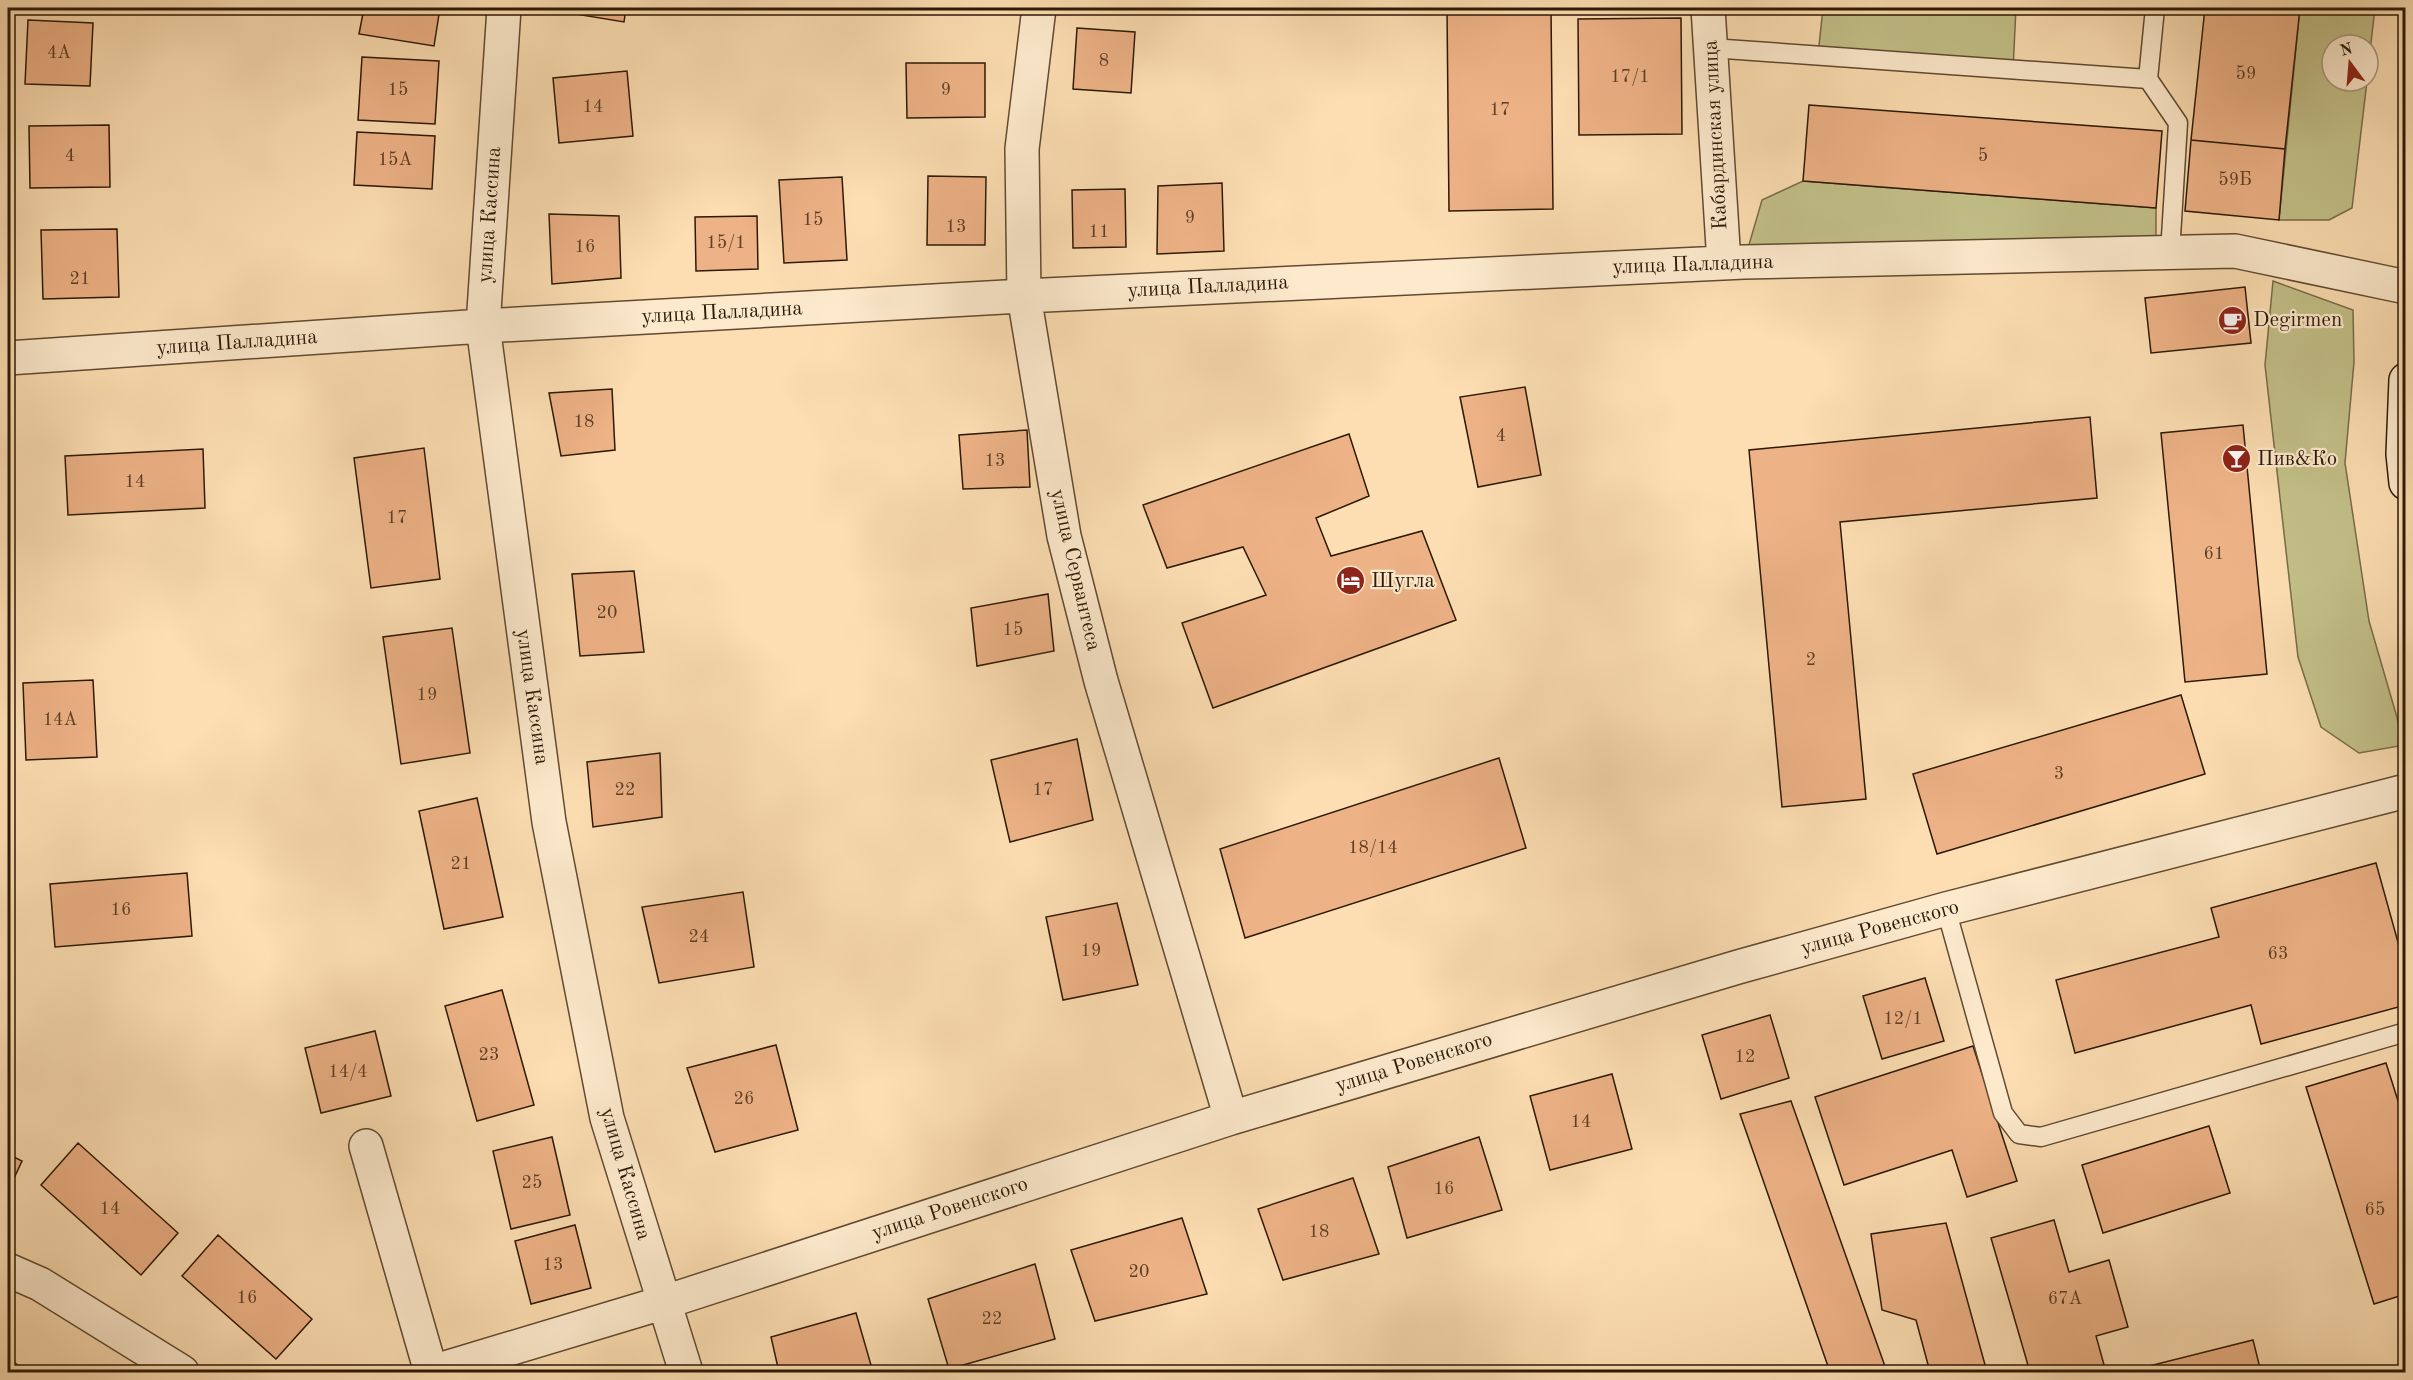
<svg xmlns="http://www.w3.org/2000/svg" width="2413" height="1380" font-family="'Old Standard TT',serif">
  <style>
    .green { fill: #c3c089; stroke: #786c48; stroke-width: 1.5 }
    .building { fill: #edb286; stroke: #2d1906; stroke-width: 1.5 }
    .lines { fill: none; stroke-linecap: round; stroke-linejoin: round }
    .service-casing { stroke: #614a31; stroke-width: 21 }
    .minor-casing { stroke: #614a31; stroke-width: 36 }
    .secondary-casing { stroke: #2d1906; stroke-width: 36 }
    .service { stroke: #fdeacd; stroke-width: 18 }
    .minor { stroke: #fdeacd; stroke-width: 33 }
    .secondary { stroke: #fdeacd; stroke-width: 33 }
    .labels { text-anchor: middle; dominant-baseline: central; stroke-width: 4.5; stroke-linejoin: round; paint-order: stroke }
    .number-label { font-size: 18px; fill: #5d3f26 }
    .street-label { font-size: 21px; fill: #2d1906; stroke: #fdeacd }
    .poi-label { font-size: 21px; fill: #2d1906; stroke: #fdeacd; text-anchor: start }
  </style>
  <rect width="100%" height="100%" fill="#fcdeb2"/>
  <filter id="stains"><feTurbulence type="fractalNoise" baseFrequency=".00333" numOctaves="4"/><feColorMatrix values="0 0 0 0 .2 0 0 0 0 .09 0 0 0 0 .02 0 0 0 .5 -.17"/></filter>
  <radialGradient id="worn" r=".72"><stop offset=".6" stop-color="#630" stop-opacity="0"/><stop offset="1" stop-color="#630" stop-opacity=".3"/></radialGradient>
  <!-- green -->
  <path class="green" d="M 1823,8 L 2016,8 L 2013,70 L 1818,55 Z
    M 2300,8 L 2375,8 L 2368,68 L 2368,45 L 2332,45 L 2332,81 L 2367,81 L 2352,208 L 2329,220 L 2279,220 Z
    M 1803,181 L 2156,208 L 2156,253 L 1744,262 L 1762,200 Z
    M 2273,281 L 2353,310 L 2354,362 L 2345,463 L 2369,621 L 2405,745 L 2359,753 L 2321,727 L 2298,657 L 2265,365 Z"/>
  <!-- building -->
  <path class="building" d="M 364,8 L 440,8 L 434,46 L 359,34 Z
    M 564,8 L 626,8 L 624,22 L 563,12 Z
    M 2205,8 L 2300,8 L 2285,149 L 2191,140 Z
    M 1551,9 L 1553,209 L 1449,211 L 1447,10 Z
    M 1681,18 L 1682,134 L 1579,135 L 1578,19 Z
    M 28,20 L 93,23 L 90,86 L 25,84 Z
    M 1077,28 L 1135,32 L 1131,93 L 1073,89 Z
    M 362,57 L 439,61 L 435,124 L 358,120 Z
    M 906,63 L 985,63 L 985,117 L 907,118 Z
    M 627,71 L 633,136 L 559,143 L 553,78 Z
    M 1809,105 L 2162,131 L 2156,208 L 1803,181 Z
    M 109,125 L 110,187 L 30,188 L 29,126 Z
    M 357,132 L 435,136 L 432,189 L 354,185 Z
    M 2191,140 L 2285,149 L 2279,220 L 2185,211 Z
    M 928,176 L 986,177 L 985,245 L 927,245 Z
    M 842,177 L 847,260 L 784,263 L 779,180 Z
    M 1222,183 L 1224,251 L 1157,254 L 1158,186 Z
    M 1125,189 L 1126,247 L 1073,248 L 1072,190 Z
    M 549,214 L 619,216 L 621,278 L 552,284 Z
    M 757,216 L 758,269 L 696,271 L 695,217 Z
    M 117,229 L 119,297 L 43,299 L 41,230 Z
    M 2245,287 L 2251,343 L 2151,353 L 2145,298 Z
    M 1525,387 L 1541,475 L 1478,487 L 1460,397 Z
    M 612,389 L 615,450 L 561,456 L 549,393 Z
    M 2090,417 L 2097,498 L 1840,522 L 1866,799 L 1782,807 L 1749,450 Z
    M 2243,425 L 2267,674 L 2185,682 L 2161,433 Z
    M 1027,430 L 1030,487 L 963,489 L 959,435 Z
    M 1349,434 L 1369,496 L 1316,518 L 1331,556 L 1422,531 L 1456,620 L 1213,708 L 1182,623 L 1266,595 L 1243,547 L 1167,568 L 1143,505 Z
    M 424,448 L 440,579 L 371,588 L 354,458 Z
    M 203,449 L 205,508 L 68,515 L 65,456 Z
    M 634,571 L 644,652 L 580,656 L 572,574 Z
    M 1048,594 L 1054,651 L 977,666 L 971,608 Z
    M 452,628 L 470,753 L 401,764 L 383,637 Z
    M 93,680 L 97,757 L 26,760 L 23,683 Z
    M 2181,695 L 2205,774 L 1937,854 L 1913,774 Z
    M 1077,739 L 1093,820 L 1010,842 L 991,760 Z
    M 660,753 L 662,817 L 593,827 L 587,762 Z
    M 1499,758 L 1526,848 L 1245,938 L 1220,849 Z
    M 477,798 L 503,917 L 444,929 L 419,811 Z
    M 2376,863 L 2406,971 L 2406,1005 L 2261,1044 L 2251,1005 L 2075,1053 L 2056,980 L 2219,937 L 2211,908 Z
    M 187,873 L 192,936 L 55,947 L 50,884 Z
    M 743,892 L 754,967 L 659,983 L 642,907 Z
    M 8,893 L 9,947 L 8,947 Z
    M 1117,903 L 1138,985 L 1063,1000 L 1046,917 Z
    M 1925,978 L 1944,1041 L 1882,1059 L 1863,996 Z
    M 502,990 L 534,1105 L 477,1121 L 445,1006 Z
    M 1770,1015 L 1789,1078 L 1721,1099 L 1702,1035 Z
    M 375,1031 L 391,1096 L 321,1113 L 305,1048 Z
    M 776,1045 L 798,1130 L 715,1152 L 687,1068 Z
    M 1973,1046 L 2017,1181 L 1967,1197 L 1952,1150 L 1844,1185 L 1815,1097 Z
    M 2386,1063 L 2406,1126 L 2406,1294 L 2374,1304 L 2306,1087 Z
    M 1612,1074 L 1632,1149 L 1550,1170 L 1530,1096 Z
    M 1791,1101 L 1887,1372 L 1830,1372 L 1740,1114 Z
    M 2209,1126 L 2230,1193 L 2103,1233 L 2082,1165 Z
    M 552,1137 L 570,1215 L 511,1229 L 493,1151 Z
    M 1479,1137 L 1502,1210 L 1407,1238 L 1388,1167 Z
    M 78,1143 L 178,1233 L 141,1275 L 41,1185 Z
    M 8,1154 L 22,1161 L 8,1191 Z
    M 1353,1178 L 1379,1254 L 1283,1280 L 1258,1209 Z
    M 1182,1218 L 1207,1294 L 1095,1321 L 1071,1250 Z
    M 2054,1220 L 2069,1272 L 2109,1260 L 2128,1327 L 2096,1336 L 2106,1372 L 2030,1372 L 1991,1238 Z
    M 1946,1223 L 1987,1372 L 1930,1372 L 1916,1320 L 1882,1310 L 1871,1234 Z
    M 575,1225 L 591,1288 L 531,1304 L 515,1241 Z
    M 218,1235 L 312,1319 L 276,1359 L 182,1276 Z
    M 1035,1264 L 1055,1339 L 949,1369 L 928,1299 Z
    M 856,1313 L 873,1372 L 779,1372 L 771,1337 Z
    M 2253,1340 L 2261,1372 L 2146,1372 L 2145,1367 Z
    M 8,1357 L 26,1372 L 8,1372 Z"/>
  <g class="lines">
    <defs>
      <path id="service" d="M 2155,8 L 2148,79 L 2178,123 L 2170,253
        M 1711,48 L 2148,79
        M 1946,909 L 2003,1113 L 2019,1134 L 2041,1137 L 2406,1032"/>
      <path id="minor" d="M 504,8 L 483,326 L 549,822 L 607,1118 L 686,1372
        M 1039,8 L 1022,149 L 1024,296 L 1064,536 L 1101,681 L 1231,1118
        M 1708,8 L 1724,263
        M 8,358 L 483,326 L 1024,296 L 1744,262 L 2235,251 L 2406,287
        M 366,1146 L 431,1372
        M 8,1270 L 40,1284 L 182,1372
        M 432,1372 L 662,1303 L 1231,1118 L 1738,967 L 1946,909 L 2406,791"/>
      <path id="secondary" d="M 2406,380 L 2403,454 L 2406,483"/>
    </defs>
    <!-- service casing -->
    <use href="#service" class="service-casing"/>
    <!-- minor casing -->
    <use href="#minor" class="minor-casing"/>
    <!-- secondary casing -->
    <use href="#secondary" class="secondary-casing"/>
    <!-- service -->
    <use href="#service" class="service"/>
    <!-- minor -->
    <use href="#minor" class="minor"/>
    <!-- secondary -->
    <use href="#secondary" class="secondary"/>
  </g>
  <!-- icons -->
  <defs>
    <symbol id="cafe-disc" viewBox="-11 -11 22 22"><circle r="9.5" fill="#8f2418" stroke="#fdeacd"/><path d="M-5.5-4.5H6V0H3Q3 3.5 0 3.5H-2.5Q-5.5 3.5-5.5 0ZM3-3.2v2h1.7v-2ZM-6 4.5H4V6H-6Z" fill="#fff"/></symbol>
    <symbol id="bar-disc" viewBox="-11 -11 22 22"><circle r="9.5" fill="#8f2418" stroke="#fdeacd"/><path d="M-6-5H6L.8 .8V4.5H3.5V6h-7V4.5H-.8V.8Z" fill="#fff"/></symbol>
    <symbol id="hotel-disc" viewBox="-11 -11 22 22"><circle r="9.5" fill="#8f2418" stroke="#fdeacd"/><path d="M-6-4.5h1.5V1H6V5H4.5V3h-9V5H-6ZM-4 0a1.8 1.8 0 1 1 3.6 0ZM.5 0V-2.5h3Q6-2.5 6 0Z" fill="#fff"/></symbol>
  </defs>
  <g fill-rule="evenodd">
    <use href="#cafe-disc" x="2216" y="304" width="33" height="33"/>
    <use href="#bar-disc" x="2220" y="442" width="33" height="33"/>
    <use href="#hotel-disc" x="1334" y="564" width="33" height="33"/>
  </g>
  <g class="labels">
    <!-- number labels -->
    <g class="number-label">
      <text x="59" y="53">4А</text>
      <text x="1104" y="61">8</text>
      <text x="2246" y="74">59</text>
      <text x="1630" y="77">17/1</text>
      <text x="398" y="90">15</text>
      <text x="946" y="90">9</text>
      <text x="593" y="107">14</text>
      <text x="1500" y="110">17</text>
      <text x="70" y="156">4</text>
      <text x="1983" y="156">5</text>
      <text x="395" y="160">15А</text>
      <text x="2235" y="180">59Б</text>
      <text x="1190" y="218">9</text>
      <text x="813" y="220">15</text>
      <text x="956" y="227">13</text>
      <text x="1099" y="232">11</text>
      <text x="726" y="243">15/1</text>
      <text x="585" y="247">16</text>
      <text x="80" y="279">21</text>
      <text x="584" y="422">18</text>
      <text x="1501" y="436">4</text>
      <text x="995" y="461">13</text>
      <text x="135" y="482">14</text>
      <text x="397" y="518">17</text>
      <text x="2214" y="554">61</text>
      <text x="607" y="613">20</text>
      <text x="1013" y="630">15</text>
      <text x="1811" y="660">2</text>
      <text x="427" y="695">19</text>
      <text x="60" y="720">14А</text>
      <text x="2059" y="774">3</text>
      <text x="625" y="790">22</text>
      <text x="1043" y="790">17</text>
      <text x="1373" y="848">18/14</text>
      <text x="461" y="864">21</text>
      <text x="121" y="910">16</text>
      <text x="699" y="937">24</text>
      <text x="1091" y="951">19</text>
      <text x="2278" y="954">63</text>
      <text x="1903" y="1019">12/1</text>
      <text x="489" y="1055">23</text>
      <text x="1745" y="1057">12</text>
      <text x="348" y="1072">14/4</text>
      <text x="744" y="1099">26</text>
      <text x="1581" y="1122">14</text>
      <text x="532" y="1183">25</text>
      <text x="1444" y="1189">16</text>
      <text x="110" y="1209">14</text>
      <text x="2375" y="1210">65</text>
      <text x="1319" y="1232">18</text>
      <text x="553" y="1265">13</text>
      <text x="1139" y="1272">20</text>
      <text x="247" y="1298">16</text>
      <text x="2065" y="1299">67А</text>
      <text x="992" y="1319">22</text>
    </g>
    <!-- street labels -->
    <g class="street-label">
      <text transform="translate(1716 135) rotate(-93)">Кабардинская улица</text>
      <text transform="translate(490 215) rotate(-86)">улица Кассина</text>
      <text transform="translate(1693 265) rotate(-2)">улица Палладина</text>
      <text transform="translate(1208 287) rotate(-3)">улица Палладина</text>
      <text transform="translate(722 313) rotate(-3)">улица Палладина</text>
      <text transform="translate(237 343) rotate(-4)">улица Палладина</text>
      <text transform="translate(1075 570) rotate(77)">улица Сервантеса</text>
      <text transform="translate(532 697) rotate(82)">улица Кассина</text>
      <text transform="translate(1880 928) rotate(-15)">улица Ровенского</text>
      <text transform="translate(1414 1063) rotate(-17)">улица Ровенского</text>
      <text transform="translate(625 1174) rotate(74)">улица Кассина</text>
      <text transform="translate(950 1209) rotate(-18)">улица Ровенского</text>
    </g>
    <!-- poi labels -->
    <g class="poi-label">
      <text x="2253" y="320">Degirmen</text>
      <text x="2257" y="459">Пив&amp;Ко</text>
      <text x="1371" y="581">Шугла</text>
    </g>
  </g>
  <!-- margin -->
  <rect width="2413" height="1380" fill="none" stroke="#fcdeb2" stroke-width="30"/>
  <rect x="9" y="9" width="2395" height="1362" fill="none" stroke="#2d1906" stroke-width="3"/>
  <rect x="15" y="15" width="2383" height="1350" fill="none" stroke="#2d1906" stroke-width="1.5"/>
  <!-- north arrow -->
  <g transform="translate(2350 63) rotate(344)"><circle r="28" fill="#fdeacd" stroke="#aa967d" stroke-width="1.5"/>
  <path d="M0-4.5L10 22L0 15L-10 22Z" fill="#8f2418"/>
  <text y="-9" font-size="16" font-weight="bold" text-anchor="middle" fill="#2d1906">N</text>
  </g>
  <rect width="100%" height="100%" filter="url(#stains)"/>
  <rect width="100%" height="100%" fill="url(#worn)"/>
</svg>
